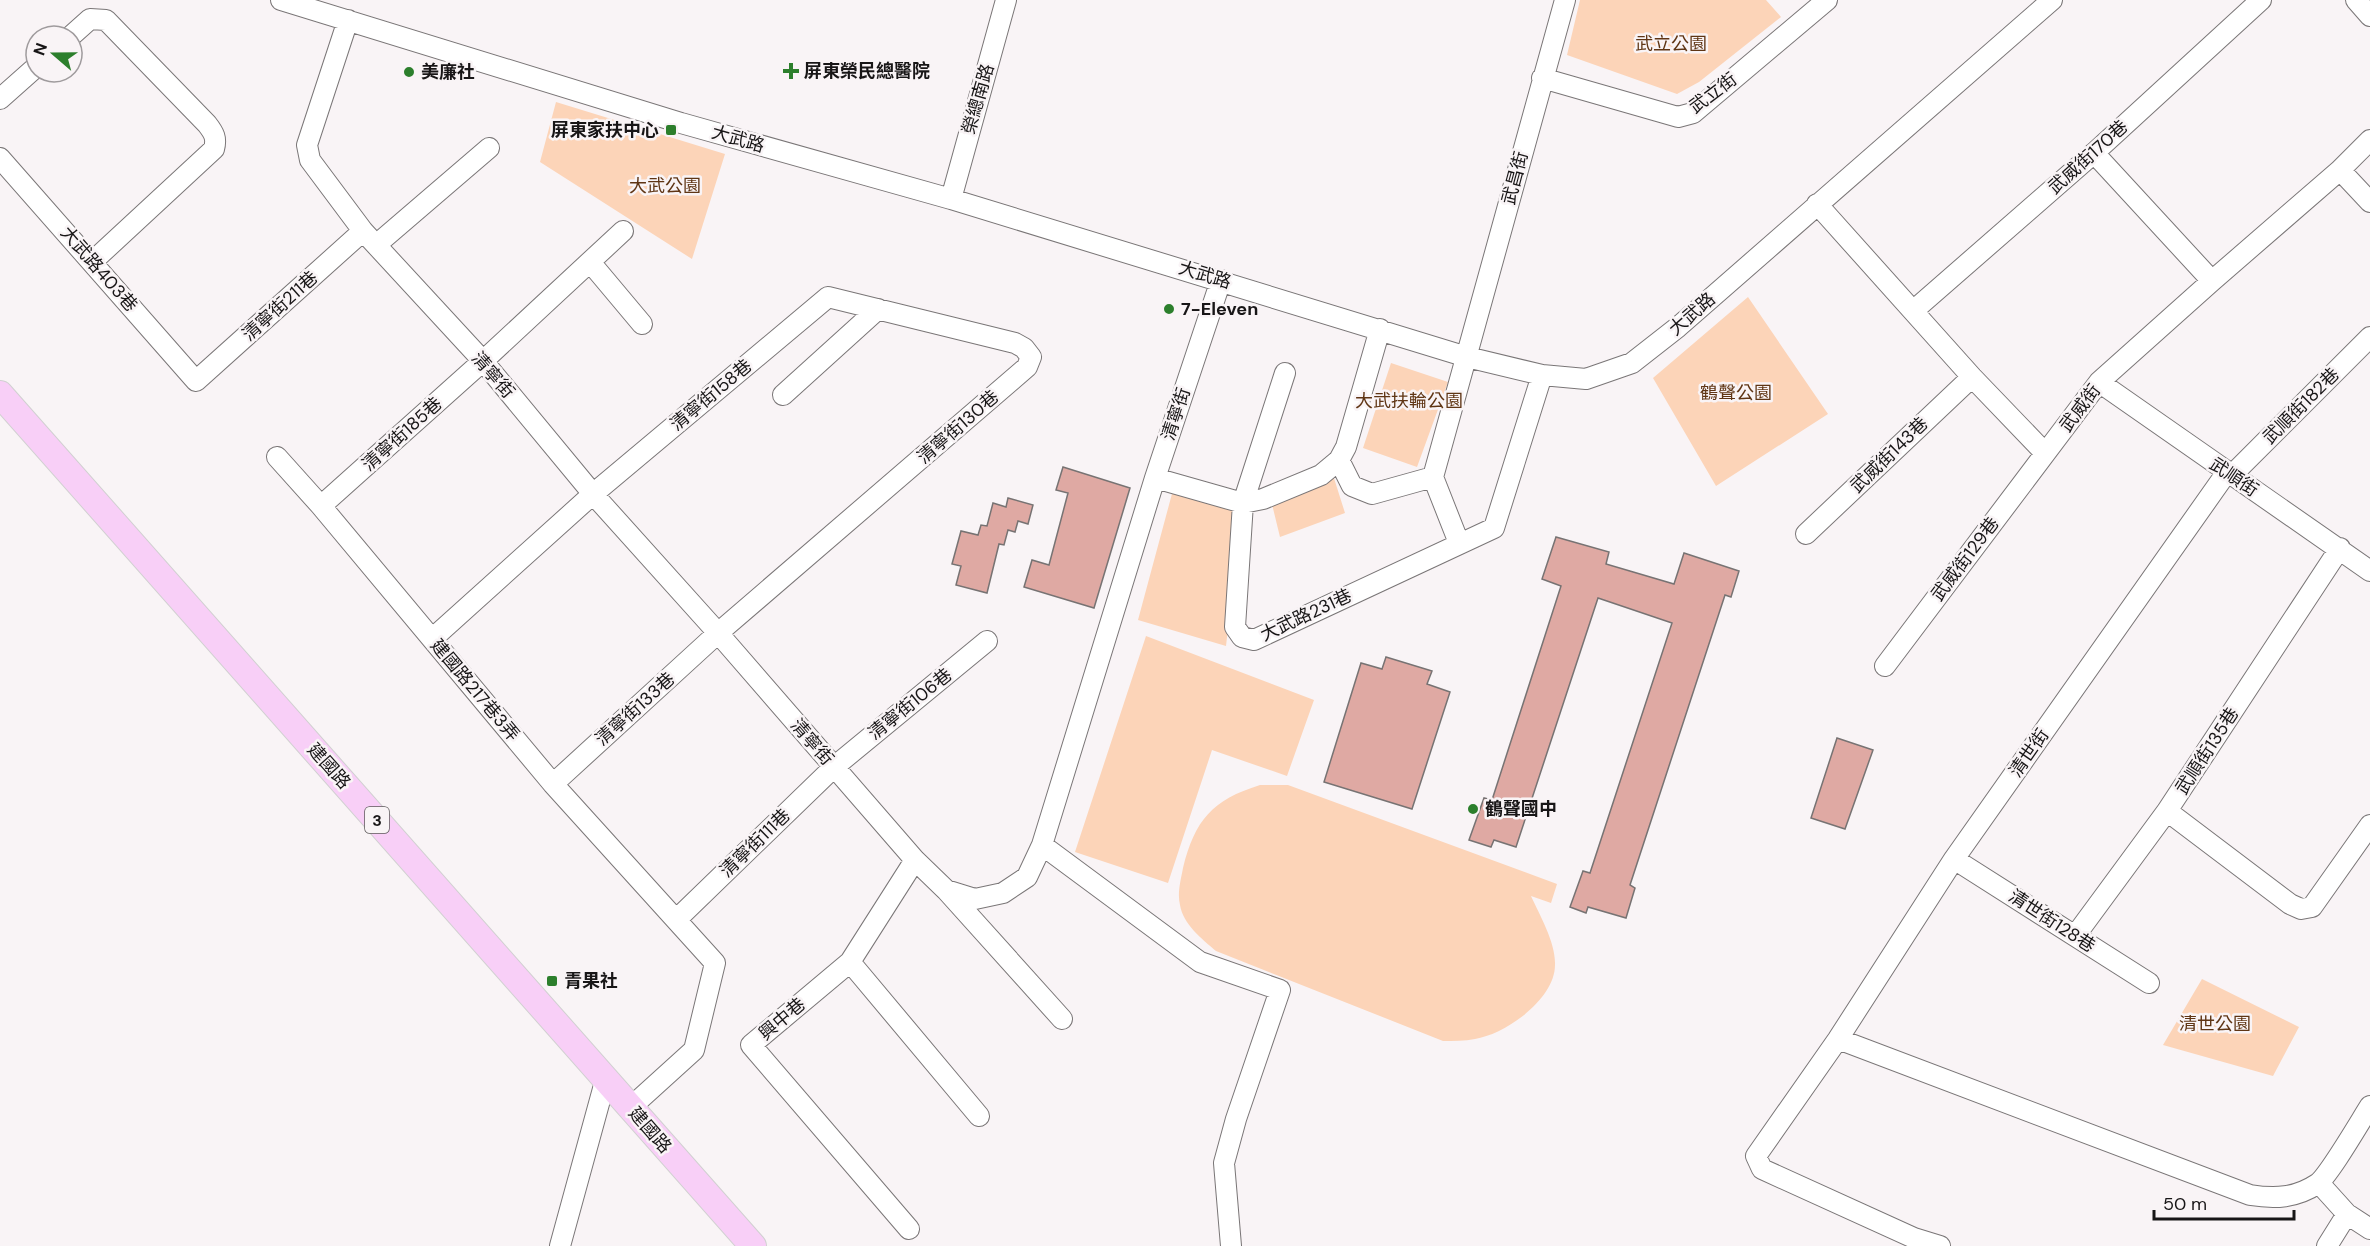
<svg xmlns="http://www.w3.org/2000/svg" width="2370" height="1246" font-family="'DM Sans','Noto Sans TC',sans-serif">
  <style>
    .green { fill: #fcd4b8 }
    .building { fill: #dfa9a3; stroke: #777373; stroke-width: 1.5 }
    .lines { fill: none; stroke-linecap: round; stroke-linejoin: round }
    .minor-casing { stroke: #7a7677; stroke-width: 22 }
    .major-casing { stroke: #d1d0d1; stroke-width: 28 }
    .minor { stroke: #fff; stroke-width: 20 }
    .major { stroke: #f8cff7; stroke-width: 26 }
    .poi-dot { fill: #2c7f2c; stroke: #f9f4f6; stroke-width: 2 }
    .labels { text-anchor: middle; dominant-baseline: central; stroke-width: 5; stroke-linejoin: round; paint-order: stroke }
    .shield { fill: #f9f4f6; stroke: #5c595a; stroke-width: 1.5 }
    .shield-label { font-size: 16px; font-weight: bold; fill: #181617 }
    .park-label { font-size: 18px; fill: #5f3514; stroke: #f9f4f6 }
    .poi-label { font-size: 18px; font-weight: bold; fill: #181617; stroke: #f9f4f6; text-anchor: start }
    .street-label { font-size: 18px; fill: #181617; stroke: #f9f4f6 }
  </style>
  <rect width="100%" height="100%" fill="#f9f4f6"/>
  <!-- green -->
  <path class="green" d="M 1580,0 L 1766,0 L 1781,17 L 1699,82 L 1677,94 L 1567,55 Z
    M 556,102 L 725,154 L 692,259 L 540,162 Z
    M 1748,297 L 1828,414 L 1716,486 L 1653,378 Z
    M 1391,363 L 1448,382 L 1417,467 L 1363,448 Z
    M 1333,475 L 1345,513 L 1280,537 L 1270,496 Z
    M 1173,490 L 1236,512 L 1236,559 L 1226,646 L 1138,620 Z
    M 1146,636 L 1314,700 L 1287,776 L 1212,750 L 1168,883 L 1075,852 Z
    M 1260,785 L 1288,785 L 1557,884 L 1551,903 L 1531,896 C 1540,916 1556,943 1555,965 C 1555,999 1506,1034 1475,1039 C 1465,1041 1453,1041 1443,1041 L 1216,951 C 1202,939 1183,924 1180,905 C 1177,893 1181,879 1183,868 C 1195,820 1212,800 1260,785 Z
    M 2202,979 L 2299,1027 L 2273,1076 L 2163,1045 Z"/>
  <!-- building -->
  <path class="building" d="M 1063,467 L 1130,488 L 1094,608 L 1024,587 L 1032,560 L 1049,565 L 1068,493 L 1056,490 Z
    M 1008,498 L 1033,505 L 1028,524 L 1018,521 L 1015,532 L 1008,530 L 1004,545 L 999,544 L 987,593 L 956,585 L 961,566 L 952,564 L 961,531 L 978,535 L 981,525 L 987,526 L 993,503 L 1006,507 Z
    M 1556,537 L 1609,552 L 1606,564 L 1674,584 L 1684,553 L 1739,571 L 1731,597 L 1725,595 L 1630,885 L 1635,888 L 1626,918 L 1588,907 L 1586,913 L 1570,907 L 1583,871 L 1590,873 L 1672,623 L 1598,598 L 1516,847 L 1494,840 L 1491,847 L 1469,840 L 1484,798 L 1492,800 L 1561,586 L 1542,579 Z
    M 1386,657 L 1432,671 L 1427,684 L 1450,692 L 1412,809 L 1324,782 L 1361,663 L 1382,669 Z
    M 1837,738 L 1873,750 L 1845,829 L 1811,818 Z"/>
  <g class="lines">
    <defs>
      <path id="minor" d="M 281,0 L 681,123 L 951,199 L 1467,357 L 1542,375 L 1586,379 L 1632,363 L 1678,327 L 2052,0
        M 2356,0 L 2370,16
        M 348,20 L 307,145 L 310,160 L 363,231 L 483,361 L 593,494 L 718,633 L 915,860 L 946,890 L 975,899 L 1003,893 L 1027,877 L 1042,845 L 1155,478 L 1221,280
        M 71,36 L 90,19 L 106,20 L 207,124 C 214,133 217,138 214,149 L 93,261
        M 1542,78 L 1678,117 L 1693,113 L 1827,0
        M 0,99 L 36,67
        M 2094,153 L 2212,281
        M 0,158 L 196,381 L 363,231
        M 2340,170 L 2370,202
        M 951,199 L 1006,0
        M 1817,204 L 1972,377 L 2045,453
        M 376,245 L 489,148
        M 590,262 L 642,324
        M 1913,311 L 2094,153 L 2261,0
        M 1285,373 L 1243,503 L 1235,627 L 1242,637 L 1254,640 L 1494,528 L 1542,375
        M 2099,382 L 2370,571
        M 783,395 L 878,309
        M 277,457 L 321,506 L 553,784 L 715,963 L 694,1050 L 630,1108
        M 1339,460 L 1352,486 L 1372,494 L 1433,477
        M 2232,475 L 2370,337
        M 1155,478 L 1243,503 L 1263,499 L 1321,475 L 1339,460 L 1346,447 L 1380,329
        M 321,506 L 483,361 L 623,231
        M 1806,534 L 1972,377
        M 1459,543 L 1433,477 L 1565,0
        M 432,639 L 593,494 L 828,297 L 1015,343 L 1024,348 L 1031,357 L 1027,367 L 718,633 L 553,784
        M 1885,666 L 2099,382 L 2212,281 L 2340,170 L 2370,140
        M 2167,811 L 2290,904 L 2301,909 L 2312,907 L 2370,825
        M 1042,845 L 1200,962 L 1280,990 L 1236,1119 L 1224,1163 L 1231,1246
        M 1954,859 L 2149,983
        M 946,890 L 1062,1019
        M 677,919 L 834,767 L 987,641
        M 2075,936 L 2167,811 L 2340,548
        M 850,962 L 979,1116
        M 1838,1039 L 2250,1195 C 2275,1199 2296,1198 2317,1184 C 2328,1177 2361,1120 2370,1106
        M 2319,1183 L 2347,1214 L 2370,1229
        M 909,1229 L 751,1045 L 850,962 L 915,860
        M 560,1246 L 606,1078
        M 1940,1246 L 1914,1238 L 1762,1169 L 1756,1156 L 1838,1039 L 1954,859 L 2227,472
        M 2327,1246 L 2347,1214"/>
      <path id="major" d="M 0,394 L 753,1246"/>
    </defs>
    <!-- minor casing -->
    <use href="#minor" class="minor-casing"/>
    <!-- major casing -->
    <use href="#major" class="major-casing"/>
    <!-- minor -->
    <use href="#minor" class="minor"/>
    <!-- major -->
    <use href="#major" class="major"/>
  </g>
  <!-- markers -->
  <g class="poi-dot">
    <path d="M788 62h6v6h6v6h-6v6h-6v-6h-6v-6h6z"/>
    <circle cx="409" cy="72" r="6"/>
    <rect x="665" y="124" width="12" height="12" rx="3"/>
    <circle cx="1169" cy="309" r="6"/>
    <circle cx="1473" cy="809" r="6"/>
    <rect x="546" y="975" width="12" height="12" rx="3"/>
  </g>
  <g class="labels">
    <!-- shield labels -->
    <rect class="shield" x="365" y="807" width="24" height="26" rx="4.5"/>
    <g class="shield-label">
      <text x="377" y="820">3</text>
    </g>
    <!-- park labels -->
    <g class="park-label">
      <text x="1671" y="44">武立公園</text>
      <text x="665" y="186">大武公園</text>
      <text x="1736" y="393">鶴聲公園</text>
      <text x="1409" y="401">大武扶輪公園</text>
      <text x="2215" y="1024">清世公園</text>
    </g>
    <!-- poi labels -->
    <g class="poi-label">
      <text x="804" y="71">屏東榮民總醫院</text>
      <text x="421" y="72">美廉社</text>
      <text x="659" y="130" text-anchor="end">屏東家扶中心</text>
      <text x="1181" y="309">7-Eleven</text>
      <text x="1485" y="809">鶴聲國中</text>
      <text x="564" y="981">青果社</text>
    </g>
    <!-- street labels -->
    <g class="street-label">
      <text transform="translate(1713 93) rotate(-37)">武立街</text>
      <text transform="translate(978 99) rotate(-74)">榮總南路</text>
      <text transform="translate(738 139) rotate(16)">大武路</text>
      <text transform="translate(2088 157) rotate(-42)">武威街170巷</text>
      <text transform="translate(1515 178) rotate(-75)">武昌街</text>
      <text transform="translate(99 269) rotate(49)">大武路403巷</text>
      <text transform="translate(1205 275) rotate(17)">大武路</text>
      <text transform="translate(280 306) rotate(-42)">清寧街211巷</text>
      <text transform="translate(1692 314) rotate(-41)">大武路</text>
      <text transform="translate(493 375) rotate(49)">清寧街</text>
      <text transform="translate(711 395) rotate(-40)">清寧街158巷</text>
      <text transform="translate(2301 406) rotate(-45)">武順街182巷</text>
      <text transform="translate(2080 408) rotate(-53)">武威街</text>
      <text transform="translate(1176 414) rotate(-72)">清寧街</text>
      <text transform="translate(958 427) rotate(-41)">清寧街130巷</text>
      <text transform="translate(402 434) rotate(-42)">清寧街185巷</text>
      <text transform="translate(1889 455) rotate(-44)">武威街143巷</text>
      <text transform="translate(2234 477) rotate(34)">武順街</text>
      <text transform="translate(1965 559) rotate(-53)">武威街129巷</text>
      <text transform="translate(1306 615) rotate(-25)">大武路231巷</text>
      <text transform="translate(475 690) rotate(50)">建國路217巷3弄</text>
      <text transform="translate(910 704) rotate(-39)">清寧街106巷</text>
      <text transform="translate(635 709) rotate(-42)">清寧街133巷</text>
      <text transform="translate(812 742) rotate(49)">清寧街</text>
      <text transform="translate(2207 751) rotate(-57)">武順街135巷</text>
      <text transform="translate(2029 753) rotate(-55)">清世街</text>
      <text transform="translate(329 766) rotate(48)">建國路</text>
      <text transform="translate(755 843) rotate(-44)">清寧街111巷</text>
      <text transform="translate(2052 921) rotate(33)">清世街128巷</text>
      <text transform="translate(782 1019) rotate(-40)">興中巷</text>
      <text transform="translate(650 1130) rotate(49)">建國路</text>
    </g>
  </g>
  <!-- north arrow -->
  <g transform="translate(54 54) rotate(290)"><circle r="28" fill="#f9f4f6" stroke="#9f9b9d" stroke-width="1.5"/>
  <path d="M0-4.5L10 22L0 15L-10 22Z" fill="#2c7f2c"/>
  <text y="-9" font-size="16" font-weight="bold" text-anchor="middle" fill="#181617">N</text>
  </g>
  <!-- scale -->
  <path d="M2154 1210v9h140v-9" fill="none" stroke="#181617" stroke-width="3"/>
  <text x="2163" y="1210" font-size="18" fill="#181617" stroke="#f9f4f6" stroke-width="4.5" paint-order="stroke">50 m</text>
</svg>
